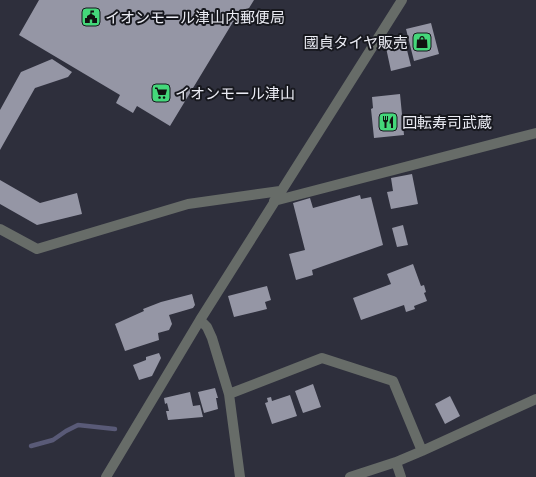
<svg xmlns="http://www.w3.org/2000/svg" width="536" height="477" font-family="Commissioner,'Noto Sans JP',sans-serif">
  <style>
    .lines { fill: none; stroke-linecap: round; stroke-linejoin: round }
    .stream { stroke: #595a77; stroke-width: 4.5 }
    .building { fill: #9596a5 }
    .minor { stroke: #676c68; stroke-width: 10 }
    .labels { text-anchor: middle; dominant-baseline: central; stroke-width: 4; stroke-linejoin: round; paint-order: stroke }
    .poi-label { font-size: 15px; fill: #ebecf4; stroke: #17181e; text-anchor: start }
  </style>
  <rect width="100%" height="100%" fill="#2e2f3c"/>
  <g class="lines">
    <!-- stream -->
    <path class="stream" d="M 31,446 L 53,440 L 66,431 L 78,425 L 115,429"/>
  </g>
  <!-- building -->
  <path class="building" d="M 39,0 L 254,0 L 238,26 L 233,22 L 170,126 L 137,106 L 133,113 L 116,103 L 120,95 L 19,35 Z
    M 431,23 L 439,54 L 414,61 L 406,29 Z
    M 404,38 L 411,66 L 391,71 L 385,43 Z
    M 52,59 L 72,72 L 68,77 L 35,88 L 0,150 L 0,110 L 21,72 Z
    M 400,94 L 404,135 L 374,138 L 371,109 L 373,108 L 372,97 Z
    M 412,174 L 418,204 L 391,209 L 387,192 L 393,191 L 391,178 Z
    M 0,180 L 40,203 L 77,193 L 82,214 L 37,225 L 0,204 Z
    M 360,195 L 361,199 L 371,197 L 383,245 L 312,270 L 313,275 L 296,280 L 289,254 L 305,250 L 293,203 L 310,198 L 313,208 Z
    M 403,225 L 408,245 L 397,247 L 392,228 Z
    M 413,264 L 421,286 L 424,285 L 426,292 L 424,293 L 427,301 L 414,306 L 415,309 L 406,312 L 404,305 L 361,320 L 353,298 L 391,284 L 387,274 Z
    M 267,286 L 271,300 L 265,302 L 267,309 L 234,317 L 228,296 Z
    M 192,294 L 195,305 L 193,308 L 169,315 L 172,324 L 169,330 L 158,333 L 159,340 L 125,351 L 115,324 L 144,311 L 143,309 L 161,302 Z
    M 159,353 L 161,358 L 152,376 L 139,380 L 133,365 L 146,360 L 146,357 Z
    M 313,384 L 321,407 L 303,413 L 295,391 Z
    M 215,388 L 218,398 L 216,398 L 218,409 L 204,413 L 198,392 Z
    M 190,392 L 193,406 L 200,405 L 203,417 L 168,420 L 166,411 L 169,411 L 167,403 L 165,404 L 164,398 Z
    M 290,395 L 297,416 L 272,424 L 265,403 L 268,402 L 267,398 L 271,397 L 272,401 Z
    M 450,396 L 460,416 L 445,424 L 435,404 Z"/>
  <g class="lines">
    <!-- minor -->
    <path class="minor" d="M 274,201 L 536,133
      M 0,229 L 37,249 L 188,204 L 280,191
      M 200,320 L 207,327 L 212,338 L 229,394 L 240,477
      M 229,394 L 322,358 L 393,381 L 422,451
      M 396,462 L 401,477
      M 106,477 L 200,320 L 402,0
      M 350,477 L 396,462 L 422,451 L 536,399"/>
  </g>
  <!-- icons -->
  <defs>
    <symbol id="civic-square" viewBox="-11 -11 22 22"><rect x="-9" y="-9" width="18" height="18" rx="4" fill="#44d77a" stroke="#17181e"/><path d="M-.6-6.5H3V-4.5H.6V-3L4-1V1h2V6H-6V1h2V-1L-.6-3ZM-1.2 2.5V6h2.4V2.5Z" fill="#111"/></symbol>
    <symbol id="shop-square" viewBox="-11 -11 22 22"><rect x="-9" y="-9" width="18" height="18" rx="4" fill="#44d77a" stroke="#17181e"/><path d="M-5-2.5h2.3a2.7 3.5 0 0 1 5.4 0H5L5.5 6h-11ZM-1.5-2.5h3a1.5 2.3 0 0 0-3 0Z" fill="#111"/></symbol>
    <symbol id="supermarket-square" viewBox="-11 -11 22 22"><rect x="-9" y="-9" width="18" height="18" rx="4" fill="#44d77a" stroke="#17181e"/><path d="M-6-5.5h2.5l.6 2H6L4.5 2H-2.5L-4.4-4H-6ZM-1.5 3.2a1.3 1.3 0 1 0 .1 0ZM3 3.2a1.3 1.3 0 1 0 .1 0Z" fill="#111"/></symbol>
    <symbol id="restaurant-square" viewBox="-11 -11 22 22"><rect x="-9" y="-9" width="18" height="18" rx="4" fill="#44d77a" stroke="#17181e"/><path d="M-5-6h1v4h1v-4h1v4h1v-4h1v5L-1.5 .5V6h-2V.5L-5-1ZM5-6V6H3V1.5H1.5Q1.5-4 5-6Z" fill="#111"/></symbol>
  </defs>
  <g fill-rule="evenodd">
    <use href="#civic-square" x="80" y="6" width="22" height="22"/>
    <use href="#shop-square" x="411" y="31" width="22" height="22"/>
    <use href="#supermarket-square" x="150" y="82" width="22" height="22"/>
    <use href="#restaurant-square" x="377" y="111" width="22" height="22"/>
  </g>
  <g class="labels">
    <!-- poi labels -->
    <g class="poi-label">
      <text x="105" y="17">イオンモール津山内郵便局</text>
      <text x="408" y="42" text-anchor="end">國貞タイヤ販売</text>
      <text x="175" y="93">イオンモール津山</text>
      <text x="402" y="122">回転寿司武蔵</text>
    </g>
  </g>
</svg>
